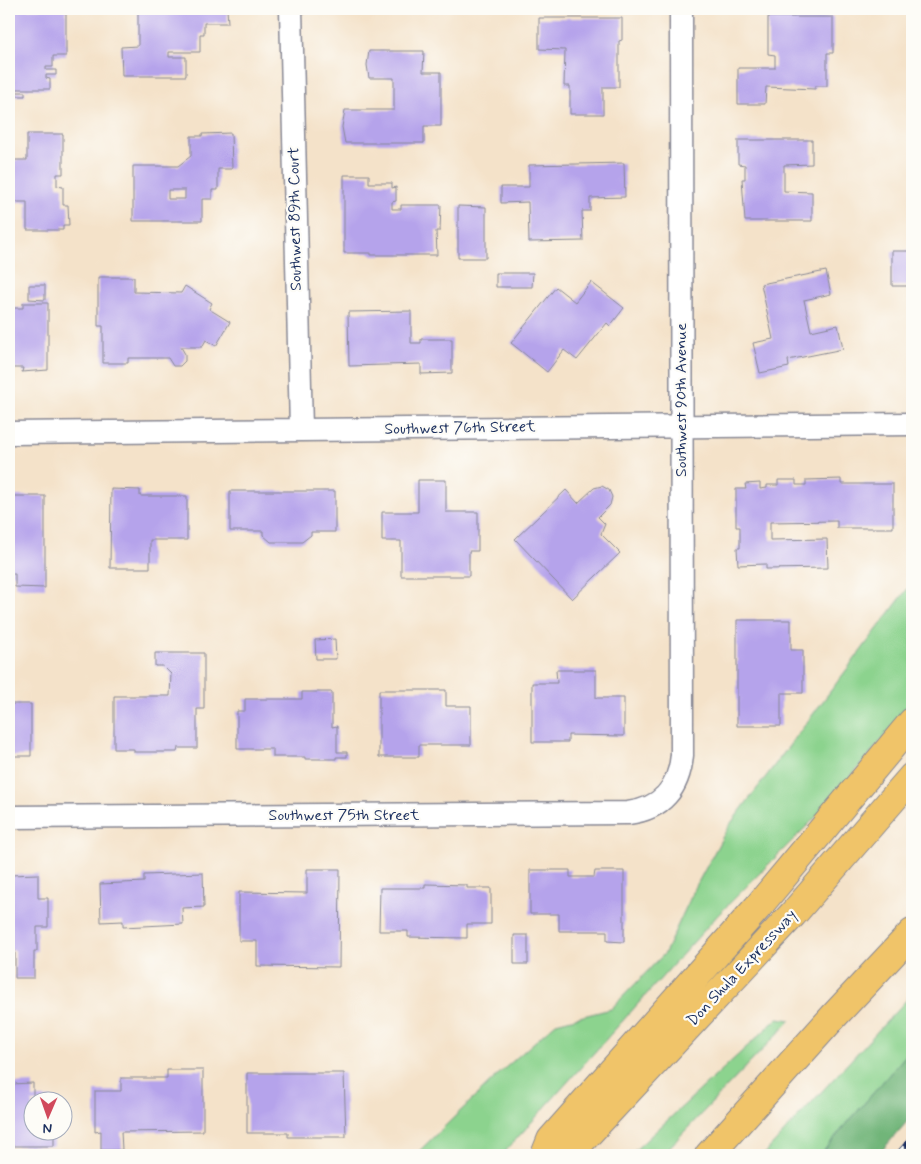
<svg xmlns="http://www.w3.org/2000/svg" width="921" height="1164" font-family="Mynerve,sans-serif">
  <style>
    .green { fill: #8cd38e; stroke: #548176 }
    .forest { fill: #71b579; stroke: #46726c }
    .building { fill: #b5a3eb; fill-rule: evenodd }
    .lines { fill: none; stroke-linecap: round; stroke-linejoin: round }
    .minor-casing { stroke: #888894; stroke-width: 25 }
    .motorway-casing { stroke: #888894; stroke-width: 30 }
    .minor { stroke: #fff; stroke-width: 22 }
    .motorway { stroke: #f0c469; stroke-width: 28 }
    .rail-casing { stroke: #1b2f5e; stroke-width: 5.5 }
    .rail { stroke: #fdfcf7; stroke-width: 4; stroke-dasharray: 11; stroke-linecap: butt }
    .labels { text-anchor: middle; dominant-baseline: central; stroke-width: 4.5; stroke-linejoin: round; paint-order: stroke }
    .street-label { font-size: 16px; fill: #1b2f5e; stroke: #fdfcf7 }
  </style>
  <rect width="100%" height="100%" fill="#fdfcf7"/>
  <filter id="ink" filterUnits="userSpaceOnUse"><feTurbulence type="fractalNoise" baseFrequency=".02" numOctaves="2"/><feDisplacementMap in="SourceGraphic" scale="10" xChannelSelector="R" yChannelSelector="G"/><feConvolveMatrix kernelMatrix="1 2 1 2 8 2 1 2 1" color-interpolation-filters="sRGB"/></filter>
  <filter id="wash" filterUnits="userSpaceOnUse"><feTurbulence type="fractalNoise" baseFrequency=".0096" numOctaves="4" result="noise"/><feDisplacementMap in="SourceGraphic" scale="20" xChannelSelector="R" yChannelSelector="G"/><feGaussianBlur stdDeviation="1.12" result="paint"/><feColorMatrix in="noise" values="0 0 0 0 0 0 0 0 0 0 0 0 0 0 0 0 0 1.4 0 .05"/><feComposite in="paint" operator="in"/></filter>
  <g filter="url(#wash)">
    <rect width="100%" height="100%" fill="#f4e2c9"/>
    <!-- green -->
    <path class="green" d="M 912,583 L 912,701 L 876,747 L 819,814 L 717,916 L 502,1155 L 415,1155 L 504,1069 L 556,1023 L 611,1009 L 665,953 L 695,888 L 728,827 Z
      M 912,994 L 912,1048 L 820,1155 L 763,1155 Z
      M 778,1018 L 791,1020 L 662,1155 L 630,1155 Z"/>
    <!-- forest -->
    <path class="forest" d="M 912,1048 L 912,1116 L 878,1155 L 820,1155 Z"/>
    <g id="blocks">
      <!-- building -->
      <path class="building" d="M 9,9 L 66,9 L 66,56 L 53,56 L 53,67 L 46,67 L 46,70 L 56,70 L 56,75 L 46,75 L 46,78 L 50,79 L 50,89 L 16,89 L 16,92 L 25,92 L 25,96 L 9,96 Z
        M 138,9 L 227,9 L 228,23 L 204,23 L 204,34 L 200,34 L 200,52 L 169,52 L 169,57 L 186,57 L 186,76 L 122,76 L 121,47 L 138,46 Z
        M 768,17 L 833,17 L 833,53 L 827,53 L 827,86 L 815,86 L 815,89 L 766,87 L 765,104 L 738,104 L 738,68 L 775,68 L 775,55 L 768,54 Z
        M 539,18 L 622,18 L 622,40 L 619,41 L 619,87 L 603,87 L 603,114 L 570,114 L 570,86 L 564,86 L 565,50 L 539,49 Z
        M 369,51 L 424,51 L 423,72 L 441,72 L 441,126 L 424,126 L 424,143 L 345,143 L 342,127 L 345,110 L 394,110 L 394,78 L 369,78 L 367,65 Z
        M 231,133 L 232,169 L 218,169 L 218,190 L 212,190 L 212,199 L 202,199 L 202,221 L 133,221 L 133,166 L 178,166 L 191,156 L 191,136 L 202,136 L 202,134 ZM 168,190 L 185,190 L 185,199 L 168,199 Z
        M 9,134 L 13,134 L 13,160 L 27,160 L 27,134 L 63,134 L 63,174 L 57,174 L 57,186 L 63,187 L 63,205 L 68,205 L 69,225 L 63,225 L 63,230 L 27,230 L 27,202 L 13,202 L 13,228 L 9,228 Z
        M 738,140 L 812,140 L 812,164 L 784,165 L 784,191 L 812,192 L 812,221 L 745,221 L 742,179 L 745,179 L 745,165 L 738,164 Z
        M 624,163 L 625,197 L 590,198 L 590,211 L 582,211 L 583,241 L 529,242 L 528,202 L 501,203 L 501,187 L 529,187 L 529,165 Z
        M 344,175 L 369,175 L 369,183 L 392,183 L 392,188 L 396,187 L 396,201 L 392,202 L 392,209 L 401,209 L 401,205 L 441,205 L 440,231 L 436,231 L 437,255 L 371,255 L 371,253 L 344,253 Z
        M 458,206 L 486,207 L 486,258 L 458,258 Z
        M 892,251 L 912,251 L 912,286 L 892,286 Z
        M 826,271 L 831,294 L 804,300 L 811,331 L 838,325 L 843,349 L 788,360 L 789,367 L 760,373 L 753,343 L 773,339 L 761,284 Z
        M 496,273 L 533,273 L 532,287 L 496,287 Z
        M 98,277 L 134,277 L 134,292 L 181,293 L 185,286 L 212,303 L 209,309 L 230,322 L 216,346 L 206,340 L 202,347 L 181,347 L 185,354 L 185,361 L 180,366 L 173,366 L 168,358 L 128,358 L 128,363 L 103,363 L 103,326 L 98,326 Z
        M 591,282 L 624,308 L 610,326 L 607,323 L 577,360 L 564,350 L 547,372 L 511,343 L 556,287 L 575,302 Z
        M 29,285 L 45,285 L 45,300 L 29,299 Z
        M 23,303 L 48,303 L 48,370 L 22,372 L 23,368 L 9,368 L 9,308 L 23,308 Z
        M 411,311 L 411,343 L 421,343 L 421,339 L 452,339 L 452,373 L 421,374 L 421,364 L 349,366 L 348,312 Z
        M 841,479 L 841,484 L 893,484 L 893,528 L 837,528 L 837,521 L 770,522 L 770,540 L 827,539 L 828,568 L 766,569 L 766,564 L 738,565 L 737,548 L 740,548 L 740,527 L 736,527 L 736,489 L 746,489 L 745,484 L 760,483 L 760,489 L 767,488 L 767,485 L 778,485 L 778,480 L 796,480 L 796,485 L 806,485 L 806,480 Z
        M 418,480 L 446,480 L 446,512 L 478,512 L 478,551 L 469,551 L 469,576 L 401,576 L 401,541 L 382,541 L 382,512 L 418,512 Z
        M 602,486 L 609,490 L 612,497 L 610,505 L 598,517 L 605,524 L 601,534 L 620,553 L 572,599 L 515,539 L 566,490 L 578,503 L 594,488 Z
        M 111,489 L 140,490 L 140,496 L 187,496 L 187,540 L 150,540 L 150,568 L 110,568 Z
        M 230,491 L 335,491 L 335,532 L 311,532 L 311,535 L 302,542 L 271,542 L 263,535 L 263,531 L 230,531 Z
        M 10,496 L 45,496 L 45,588 L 15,587 L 15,574 L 9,574 Z
        M 737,620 L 791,620 L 791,650 L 803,650 L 803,693 L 781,693 L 781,726 L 737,726 Z
        M 335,639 L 336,659 L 316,659 L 315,640 Z
        M 155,653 L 204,653 L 204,709 L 197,709 L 197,748 L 178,748 L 177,752 L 134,752 L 134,749 L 114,749 L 114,696 L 170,696 L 171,674 L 163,666 L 155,666 Z
        M 556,670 L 596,670 L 596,698 L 624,698 L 624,736 L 568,735 L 568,742 L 532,742 L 532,683 L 557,683 Z
        M 9,688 L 11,688 L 11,704 L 31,704 L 31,756 L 9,756 Z
        M 379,690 L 446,690 L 446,706 L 471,706 L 471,745 L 419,745 L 419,757 L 379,757 Z
        M 302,692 L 332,692 L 332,727 L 337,726 L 337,752 L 347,752 L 347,757 L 336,757 L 336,759 L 305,759 L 305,757 L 273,757 L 273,749 L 237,749 L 237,711 L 245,711 L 245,699 L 302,699 Z
        M 307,869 L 340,869 L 339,967 L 257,966 L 257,941 L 239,941 L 239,892 L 307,893 Z
        M 530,870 L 570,870 L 570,877 L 594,877 L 595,871 L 624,871 L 624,942 L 607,941 L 607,931 L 559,931 L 559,914 L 530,914 Z
        M 203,873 L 204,907 L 182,908 L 183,924 L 123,927 L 123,921 L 101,922 L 100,884 L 144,882 L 144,875 Z
        M 38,874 L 38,898 L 48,898 L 48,927 L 37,927 L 37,951 L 34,951 L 34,978 L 15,978 L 15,950 L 9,950 L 9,875 Z
        M 425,884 L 467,885 L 467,888 L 491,888 L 491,924 L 467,924 L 467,938 L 408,937 L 408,931 L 379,931 L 380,888 L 425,888 Z
        M 514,935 L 528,935 L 528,964 L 514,964 Z
        M 167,1070 L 203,1070 L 203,1131 L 121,1132 L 122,1150 L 101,1150 L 101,1131 L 95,1132 L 95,1091 L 121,1091 L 121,1078 L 167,1078 Z
        M 247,1073 L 344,1073 L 346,1137 L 288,1137 L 288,1133 L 247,1133 Z
        M 33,1083 L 33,1098 L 53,1098 L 53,1102 L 32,1102 L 32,1132 L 54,1132 L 54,1146 L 9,1146 L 9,1084 Z"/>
    </g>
  </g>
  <g filter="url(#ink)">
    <use href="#blocks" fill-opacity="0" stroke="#888894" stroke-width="1"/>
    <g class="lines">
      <defs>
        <path id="minor" d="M 291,9 L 301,429
          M 9,433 L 912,424
          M 9,817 L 628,813 C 662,809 679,788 682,755 L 681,9"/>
        <path id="motorway" d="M 545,1155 L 551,1140 L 757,908 L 912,722
          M 568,1155 L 793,914 L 912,777
          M 709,1155 L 834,1016 L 912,933"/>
      </defs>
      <!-- minor casing -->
      <use href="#minor" class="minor-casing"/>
      <!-- motorway casing -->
      <use href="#motorway" class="motorway-casing"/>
      <!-- minor -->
      <use href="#minor" class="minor"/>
      <!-- motorway -->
      <use href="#motorway" class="motorway"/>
      <defs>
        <path id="rail" d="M 897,1155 L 912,1138"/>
      </defs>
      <!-- rail casing -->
      <use href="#rail" class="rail-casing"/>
      <!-- rail -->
      <use href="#rail" class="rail"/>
    </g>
  </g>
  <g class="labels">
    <!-- street labels -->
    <g class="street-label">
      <text transform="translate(295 219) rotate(-91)">Southwest 89th Court</text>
      <text transform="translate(681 400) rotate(-90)">Southwest 90th Avenue</text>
      <text transform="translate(460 428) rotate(-1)">Southwest 76th Street</text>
      <text x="344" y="815">Southwest 75th Street</text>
      <text transform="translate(742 968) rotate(-47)">Don Shula Expressway</text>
    </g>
  </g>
  <!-- margin -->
  <rect width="921" height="1164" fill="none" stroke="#fdfcf7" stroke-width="30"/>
  <!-- north arrow -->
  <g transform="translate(48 1116) rotate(182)"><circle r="24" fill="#fdfcf7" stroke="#a3aaba"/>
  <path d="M0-4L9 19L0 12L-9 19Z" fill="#d1495b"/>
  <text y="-8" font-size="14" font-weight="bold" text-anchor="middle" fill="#1b2f5e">N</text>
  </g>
</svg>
